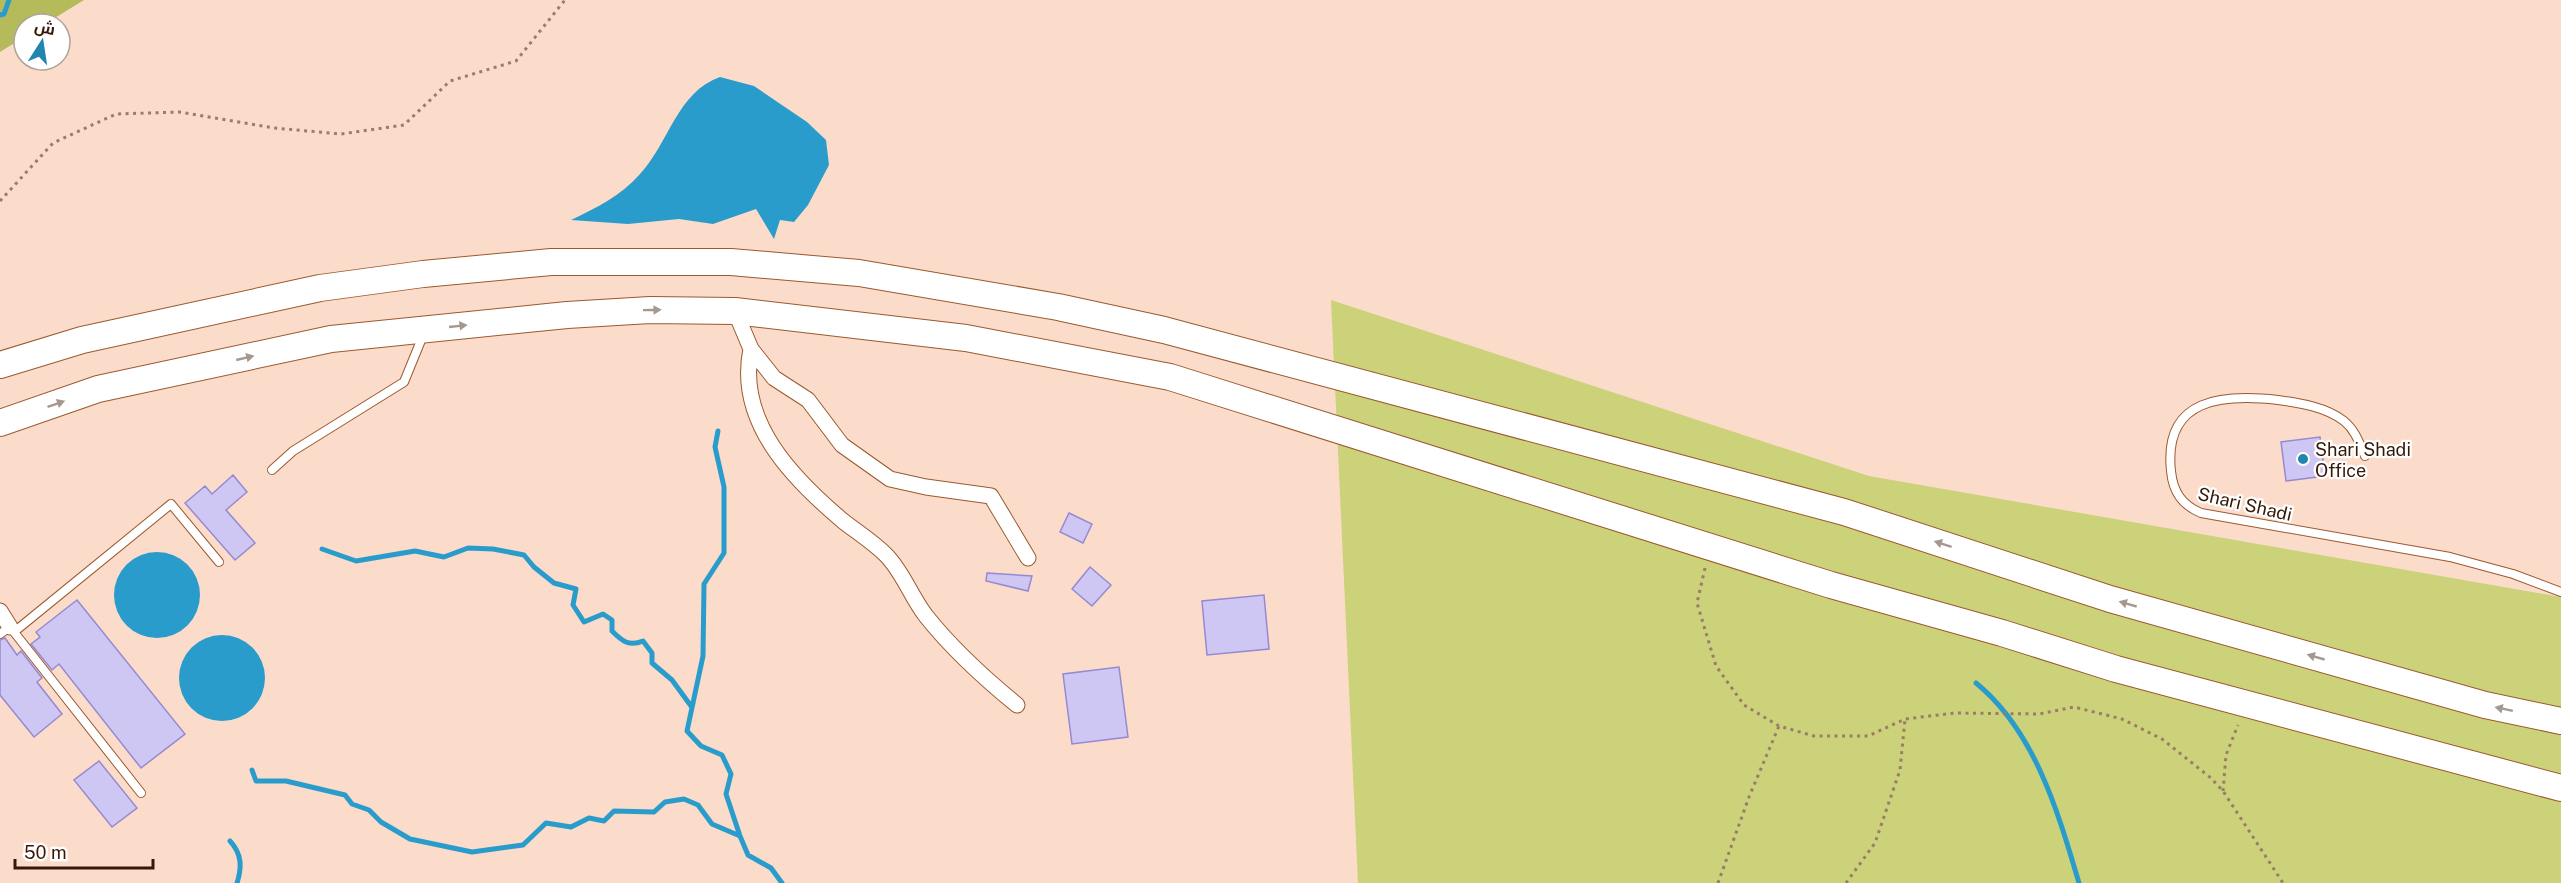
<svg xmlns="http://www.w3.org/2000/svg" width="2561" height="883" font-family="'Public Sans',Cairo,sans-serif">
  <style>
    .green { fill: #ccd279 }
    .forest { fill: #b5bb5b }
    .water { fill: #2a9ccc }
    .lines { fill: none; stroke-linecap: round; stroke-linejoin: round }
    .stream { stroke: #2a9ccc; stroke-width: 5 }
    .building { fill: #cec7f4; stroke: #9689d0; stroke-width: 1.5 }
    .service-casing { stroke: #9b592e; stroke-width: 10 }
    .minor-casing { stroke: #9b592e; stroke-width: 17 }
    .trunk-casing { stroke: #9b592e; stroke-width: 28 }
    .path { stroke: #9a7c6a; stroke-width: 3; stroke-dasharray: 3 4.5; stroke-linecap: butt }
    .service { stroke: #fff; stroke-width: 8 }
    .minor { stroke: #fff; stroke-width: 15 }
    .trunk { stroke: #fff; stroke-width: 26 }
    .oneway { fill: #a4988f }
    .poi-dot { fill: #2185af; stroke: #fff; stroke-width: 2 }
    .labels { text-anchor: middle; dominant-baseline: central; stroke-width: 4.5; stroke-linejoin: round; paint-order: stroke }
    .poi-label { font-size: 18px; fill: #351907; stroke: #fff; text-anchor: start }
    .street-label { font-size: 18px; fill: #351907; stroke: #fff }
  </style>
  <rect width="100%" height="100%" fill="#fbdcca"/>
  <!-- green -->
  <path class="green" d="M 1331,300 L 1869,476 L 2561,597 L 2561,883 L 1358,883 Z"/>
  <!-- forest -->
  <path class="forest" d="M 0,0 L 84,0 L 45,24 L 24,24 L 24,37 L 0,52 Z"/>
  <!-- water -->
  <path class="water" d="M 720,77 L 754,86 L 807,122 L 826,140 L 829,165 L 808,205 L 794,222 L 780,220 L 774,239 L 756,209 L 713,224 L 679,219 L 628,224 L 571,220 C 596,208 621,196 640,174 C 669,143 677,92 720,77 Z
    M114 595a43 43 0 1 1 86 0a43 43 0 1 1-86 0Z
    M179 678a43 43 0 1 1 86 0a43 43 0 1 1-86 0Z"/>
  <g class="lines">
    <!-- stream -->
    <path class="stream" d="M 0,15 L 4,14 L 9,0
      M 718,431 L 715,447 L 724,487 L 724,553 L 704,584 L 703,656 L 687,731 L 701,746 L 722,755 L 731,774 L 726,794 L 740,836
      M 322,549 L 356,561 L 415,551 L 444,557 L 468,548 L 493,549 L 524,555 L 534,567 L 554,583 L 576,589 L 573,605 L 584,622 L 603,614 L 612,620 L 612,631 C 622,641 629,647 643,641 L 652,653 L 652,663 L 672,680 L 691,706
      M 1976,683 C 2035,731 2058,812 2079,883
      M 252,770 L 256,781 L 286,781 L 345,795 L 352,804 L 369,810 L 381,822 L 410,839 L 472,852 L 523,845 L 546,823 L 571,827 L 589,818 L 604,821 L 614,811 L 654,812 L 665,802 L 684,799 L 698,805 L 712,824 L 740,836 L 748,855 L 771,868 L 782,883
      M 230,841 C 242,854 242,867 237,883"/>
  </g>
  <!-- building -->
  <path class="building" d="M 2320,437 L 2325,476 L 2286,481 L 2281,442 Z
    M 233,475 L 247,492 L 226,510 L 255,543 L 235,560 L 185,503 L 205,486 L 212,494 Z
    M 1069,513 L 1092,524 L 1083,543 L 1060,532 Z
    M 1090,567 L 1111,585 L 1092,606 L 1072,589 Z
    M 987,573 L 1032,576 L 1028,591 L 986,581 Z
    M 1264,595 L 1269,649 L 1207,655 L 1202,601 Z
    M 77,600 L 185,734 L 141,768 L 59,664 L 52,670 L 31,644 L 40,637 L 36,632 Z
    M 5,638 L 17,655 L 21,651 L 42,678 L 37,682 L 62,714 L 34,737 L 0,695 L 0,640 Z
    M 1119,667 L 1128,737 L 1072,744 L 1063,674 Z
    M 99,761 L 137,808 L 112,827 L 74,780 Z"/>
  <g class="lines">
    <defs>
      <path id="service" d="M 2365,456 C 2359,442 2355,430 2344,421 C 2326,407 2300,403 2278,400 C 2224,394 2163,397 2171,471 C 2173,492 2182,505 2201,513 L 2450,557 L 2513,574 L 2561,592
        M 272,470 L 293,451 L 404,382 L 424,333
        M 14,632 L 171,504 L 219,562
        M 0,634 L 10,627 L 141,793"/>
      <path id="minor" d="M 735,311 L 751,349 L 774,378 L 808,400 L 842,445 L 890,479 L 926,487 L 991,496 L 1028,558
        M 751,349 C 736,421 792,478 843,521 C 857,532 873,542 886,555 C 903,572 911,597 926,616 C 953,650 984,678 1017,705
        M 0,611 L 10,627"/>
      <path id="trunk" d="M 0,365 L 82,340 L 320,288 L 423,274 L 551,262 L 731,262 L 859,273 L 1058,307 L 1164,330 L 1844,512 L 2110,599 L 2485,705 L 2561,721
        M 0,423 L 98,389 L 331,339 L 567,315 L 650,310 L 735,311 L 966,338 L 1170,377 L 1831,585 L 2002,633 L 2116,669 L 2561,788"/>
    </defs>
    <!-- service casing -->
    <use href="#service" class="service-casing"/>
    <!-- minor casing -->
    <use href="#minor" class="minor-casing"/>
    <!-- trunk casing -->
    <use href="#trunk" class="trunk-casing"/>
    <!-- path -->
    <path class="path" d="M 0,201 L 53,143 L 116,114 L 179,112 L 274,128 L 341,134 L 404,125 L 450,81 L 516,61 L 565,0
      M 1705,568 L 1697,603 L 1716,666 L 1744,705 L 1779,726 L 1814,736 L 1868,736 L 1905,719 L 1955,713 L 2039,714 L 2074,707 L 2122,719 L 2162,739 L 2211,778 L 2223,791 L 2283,883
      M 2223,791 L 2226,755 L 2238,725
      M 1718,883 L 1749,797 L 1779,726
      M 1846,883 L 1875,843 L 1900,770 L 1905,719"/>
    <!-- service -->
    <use href="#service" class="service"/>
    <!-- minor -->
    <use href="#minor" class="minor"/>
    <!-- trunk -->
    <use href="#trunk" class="trunk"/>
  </g>
  <!-- one-way arrows -->
  <defs><path id="oneway-solid" d="M-6-.8H1V-3.2L6.5 0L1 3.2V.8H-6Z" transform="scale(1.5)"/></defs>
  <g class="oneway">
    <use href="#oneway-solid" transform="translate(652 310) rotate(-1)"/>
    <use href="#oneway-solid" transform="translate(458 326) rotate(-6)"/>
    <use href="#oneway-solid" transform="translate(245 358) rotate(-13)"/>
    <use href="#oneway-solid" transform="translate(56 404) rotate(-19)"/>
    <use href="#oneway-solid" transform="translate(1943 544) rotate(-162)"/>
    <use href="#oneway-solid" transform="translate(2128 604) rotate(-164)"/>
    <use href="#oneway-solid" transform="translate(2316 657) rotate(-164)"/>
    <use href="#oneway-solid" transform="translate(2504 709) rotate(-168)"/>
  </g>
  <!-- markers -->
  <circle class="poi-dot" cx="2303" cy="459" r="6"/>
  <g class="labels">
    <!-- poi labels -->
    <g class="poi-label">
      <text x="2315" y="449">Shari Shadi<tspan x="2315" dy="21">Office</tspan></text>
    </g>
    <!-- street labels -->
    <g class="street-label">
      <text transform="translate(2245 504) rotate(13)">Shari Shadi</text>
    </g>
  </g>
  <!-- north arrow -->
  <g transform="translate(42 42) rotate(12)"><circle r="28" fill="#ffffff" stroke="#aea39c" stroke-width="1.5"/>
  <path d="M0-4.5L10 22L0 15L-10 22Z" fill="#2185af"/>
  <text y="-9" font-size="16" font-weight="bold" text-anchor="middle" fill="#351907">ش</text>
  </g>
  <!-- scale -->
  <path d="M15 859v9h138v-9" fill="none" stroke="#351907" stroke-width="3"/>
  <text x="24" y="859" font-size="18" fill="#351907" stroke="#ffffff" stroke-width="4.5" paint-order="stroke">50 m</text>
</svg>
